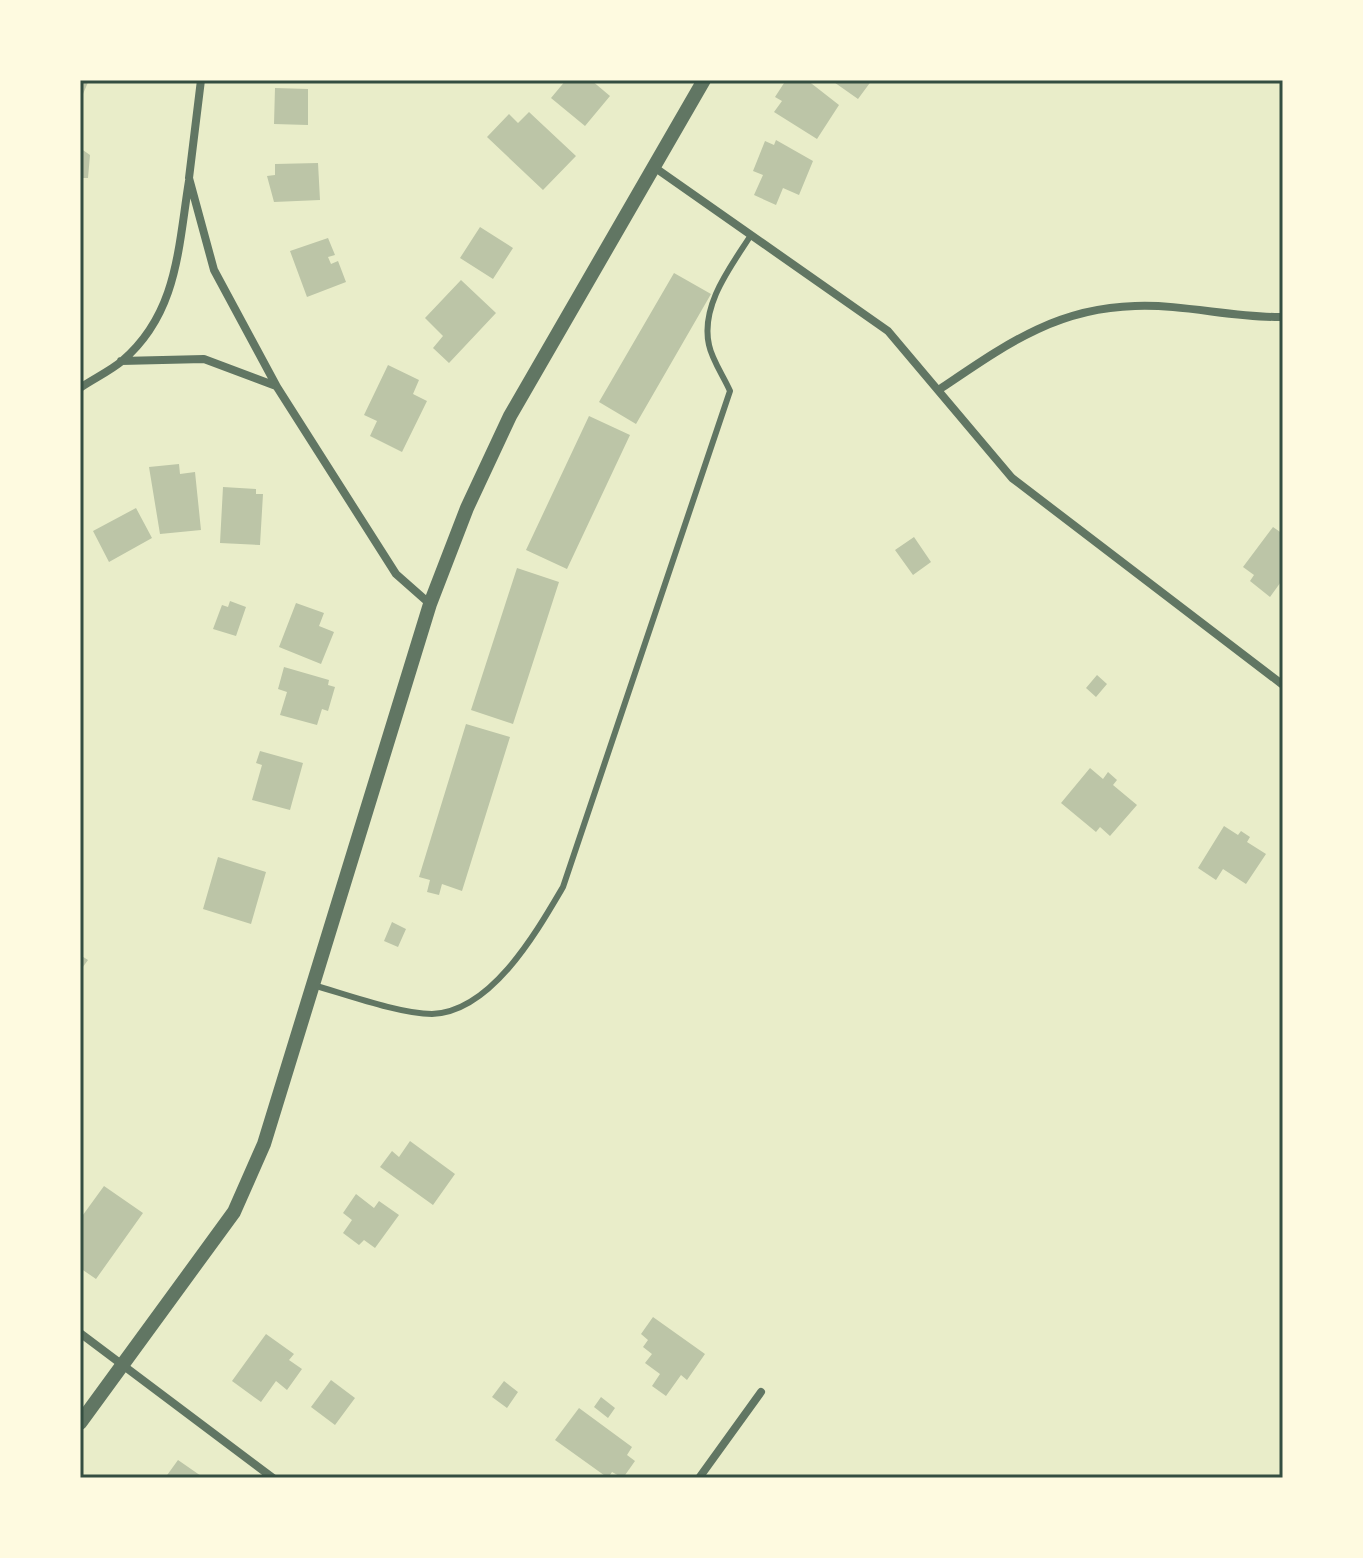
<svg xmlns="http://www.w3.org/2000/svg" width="1363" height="1558" font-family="Inter,sans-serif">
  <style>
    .building { fill: #bcc5a7 }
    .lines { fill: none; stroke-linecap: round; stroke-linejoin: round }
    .service { stroke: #617663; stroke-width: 6 }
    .minor { stroke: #617663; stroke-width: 8 }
    .tertiary { stroke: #617663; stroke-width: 14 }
    .neatline { fill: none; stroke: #344e41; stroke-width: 3 }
  </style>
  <rect width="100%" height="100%" fill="#e9edc9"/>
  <!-- building -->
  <path class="building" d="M 80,80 L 89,80 L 80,101 Z
    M 566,80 L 591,80 L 610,96 L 585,126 L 551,98 Z
    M 786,80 L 807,80 L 839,105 L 817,139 L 774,112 L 782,101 L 775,97 Z
    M 831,80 L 872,80 L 858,99 Z
    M 275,88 L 308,89 L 308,125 L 274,124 Z
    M 529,112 L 576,156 L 543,190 L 487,137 L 509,114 L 518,123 Z
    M 776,140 L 813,161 L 799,195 L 783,188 L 776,205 L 754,195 L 763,175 L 753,171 L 765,141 L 774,145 Z
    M 80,148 L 90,155 L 88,178 L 80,178 Z
    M 318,163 L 320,200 L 274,202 L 267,176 L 275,175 L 275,164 Z
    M 480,227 L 513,248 L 493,279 L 460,258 Z
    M 328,238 L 335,255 L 328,257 L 331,264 L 338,261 L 346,282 L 307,297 L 290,251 Z
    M 674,273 L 711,294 L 636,424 L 599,402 Z
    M 461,280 L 496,313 L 449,363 L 433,348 L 443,336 L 425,318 Z
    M 388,365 L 419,380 L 413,394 L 427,401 L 402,452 L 370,436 L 377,421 L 364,415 Z
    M 589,416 L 630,435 L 567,569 L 526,550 Z
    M 179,464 L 180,474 L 195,472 L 201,530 L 160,534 L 149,467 Z
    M 223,487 L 256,489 L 256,494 L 263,494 L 260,545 L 220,543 Z
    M 136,508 L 152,538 L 109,562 L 93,531 Z
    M 1273,527 L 1283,534 L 1283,579 L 1270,597 L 1250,581 L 1254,575 L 1243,567 Z
    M 914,537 L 931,562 L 913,575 L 895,550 Z
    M 517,568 L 559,582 L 513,724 L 471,710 Z
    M 230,601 L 246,607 L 236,636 L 213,629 L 222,605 L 228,607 Z
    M 296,603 L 324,613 L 319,626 L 334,632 L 321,664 L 279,647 Z
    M 284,667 L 329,680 L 328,685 L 335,687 L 328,711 L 322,709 L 317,725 L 280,715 L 287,692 L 278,689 Z
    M 1097,675 L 1107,684 L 1096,697 L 1086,688 Z
    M 466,724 L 510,737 L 462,891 L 442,884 L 439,895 L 427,892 L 430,880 L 419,877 Z
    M 260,751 L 303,763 L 290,810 L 252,800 L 262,765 L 256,763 Z
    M 1090,768 L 1103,779 L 1108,772 L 1117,780 L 1113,785 L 1137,805 L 1110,836 L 1100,827 L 1096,832 L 1061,803 Z
    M 1224,826 L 1238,835 L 1241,831 L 1250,837 L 1247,842 L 1266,854 L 1246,884 L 1223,869 L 1216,880 L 1198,868 Z
    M 218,857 L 266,872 L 251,924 L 203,909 Z
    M 392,922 L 406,929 L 398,947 L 384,941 Z
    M 80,955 L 88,960 L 80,971 Z
    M 410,1141 L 455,1174 L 433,1205 L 380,1167 L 392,1151 L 399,1157 Z
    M 104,1186 L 143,1213 L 96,1279 L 80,1268 L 80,1219 Z
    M 356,1194 L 374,1208 L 379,1201 L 399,1215 L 375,1248 L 364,1240 L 359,1245 L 343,1233 L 352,1220 L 343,1213 Z
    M 653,1317 L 705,1354 L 687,1380 L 681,1375 L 666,1396 L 652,1386 L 660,1374 L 645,1363 L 652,1354 L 643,1347 L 648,1340 L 641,1334 Z
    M 266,1334 L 294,1354 L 289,1360 L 302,1369 L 287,1390 L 276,1381 L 261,1402 L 232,1381 Z
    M 331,1380 L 355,1398 L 335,1425 L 311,1407 Z
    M 504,1381 L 518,1392 L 507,1408 L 492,1397 Z
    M 601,1397 L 615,1408 L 608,1418 L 594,1407 Z
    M 579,1408 L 632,1447 L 627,1455 L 635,1461 L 623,1478 L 612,1472 L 608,1478 L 555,1440 Z
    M 178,1460 L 204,1478 L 165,1478 Z"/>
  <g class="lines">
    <!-- service -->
    <path class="service" d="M 313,985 C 345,994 400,1014 432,1014 C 491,1012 536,933 563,887 L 730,391 C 724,377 712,360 709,345 C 700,305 732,265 751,235"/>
    <!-- minor -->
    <path class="minor" d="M 201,80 L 189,178 L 214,270 L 277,387 L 396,574 L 430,604
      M 654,167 L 888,331 L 1012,478 L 1283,685
      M 121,361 L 204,359 L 276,386
      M 80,388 C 93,379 110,371 122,361 C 178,313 178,248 189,181
      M 940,389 C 1004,346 1055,308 1135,306 C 1184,304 1234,318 1283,317
      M 80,1333 L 273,1478
      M 699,1478 L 761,1392"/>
    <!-- tertiary -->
    <path class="tertiary" d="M 80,1423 L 234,1212 L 264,1144 L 430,604 L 467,508 L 510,416 L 704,80"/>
  </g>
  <!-- border -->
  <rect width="1363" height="1558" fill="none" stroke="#fefae0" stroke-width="164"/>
  <rect x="82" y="82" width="1199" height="1394" class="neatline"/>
</svg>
